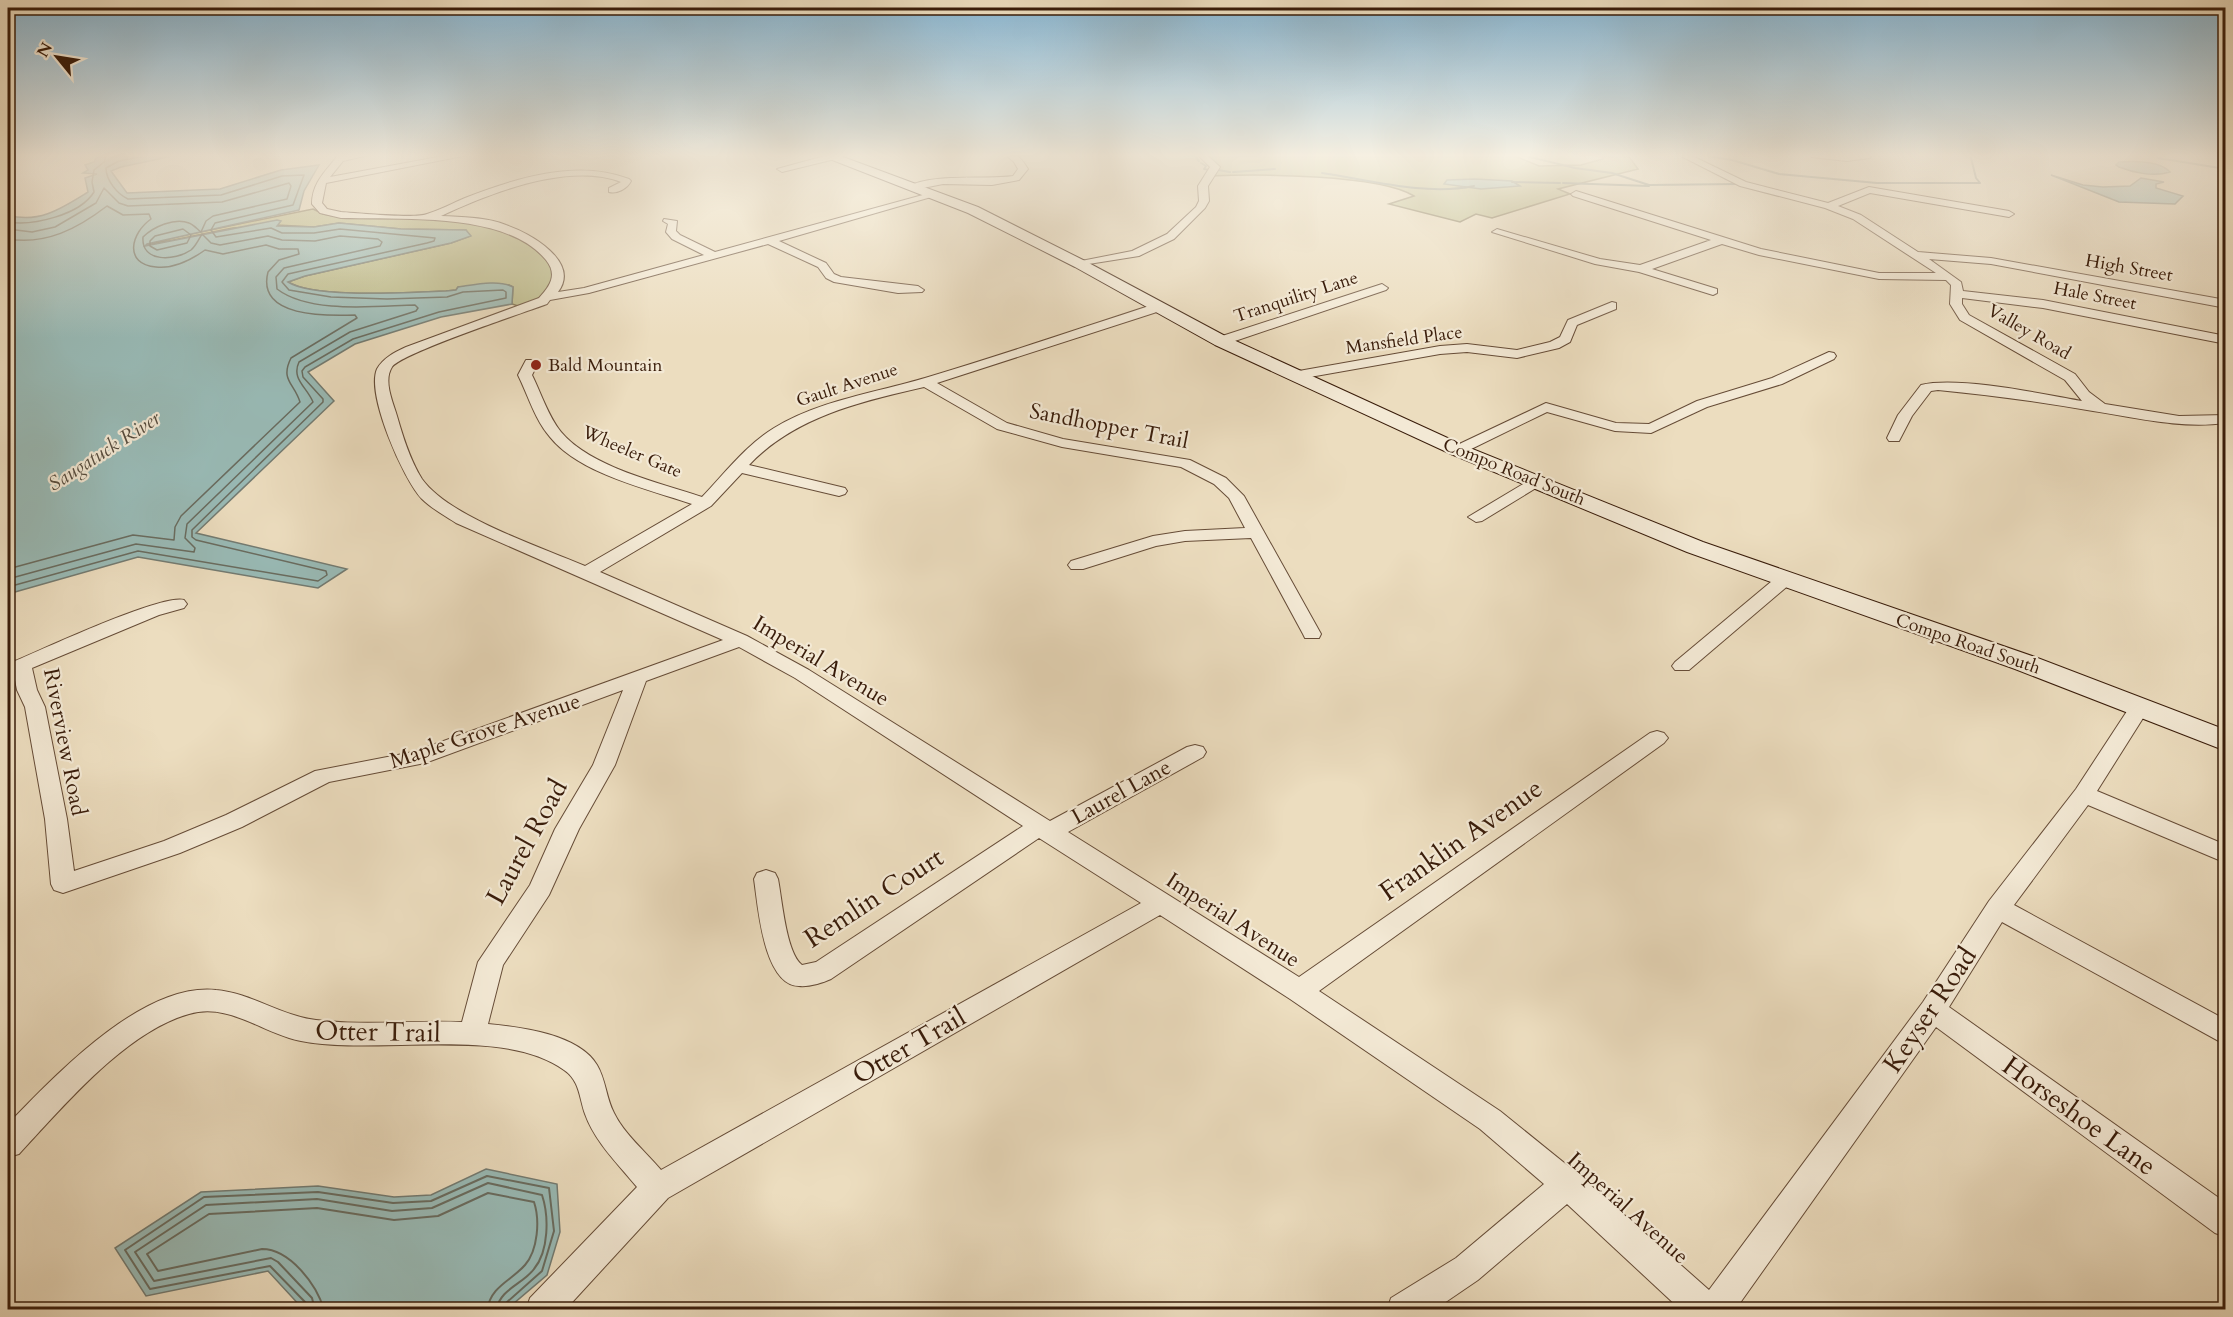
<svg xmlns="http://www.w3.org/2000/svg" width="2233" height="1317" font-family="Cardo,serif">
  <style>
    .green { fill: #bfbf8d; stroke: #7c6e4c; stroke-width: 1.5 }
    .water { fill: #99bbb7; stroke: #737b72; stroke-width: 1.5 }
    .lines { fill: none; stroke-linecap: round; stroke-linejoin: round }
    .shore-far1 { stroke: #696c60; stroke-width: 1.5 }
    .shore { stroke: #696c60; stroke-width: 2 }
    .stream { stroke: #737b72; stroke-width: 2 }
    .street-casing { stroke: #664c37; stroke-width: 2 }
    .secondary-casing { stroke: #391c0a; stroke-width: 2 }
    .street { fill: #f3e9d5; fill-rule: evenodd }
    .secondary { fill: #f3e9d5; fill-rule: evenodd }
    .poi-dot { fill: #8f2418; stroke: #f3e9d5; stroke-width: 2 }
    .labels { text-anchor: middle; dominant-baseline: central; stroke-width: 4.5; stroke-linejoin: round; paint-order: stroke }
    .far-street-label { font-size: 18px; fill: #391c0a; stroke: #f3e9d5 }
    .far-poi-label { font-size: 18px; fill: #391c0a; stroke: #f3e9d5; text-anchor: start }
    .far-water-label { font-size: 20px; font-style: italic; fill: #564c3e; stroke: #f3e9d5 }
    .street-label { font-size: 22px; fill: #391c0a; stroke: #f3e9d5 }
    .near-street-label { font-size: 27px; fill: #391c0a; stroke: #f3e9d5 }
  </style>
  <rect width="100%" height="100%" fill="#ecddbf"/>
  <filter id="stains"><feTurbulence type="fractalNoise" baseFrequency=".00333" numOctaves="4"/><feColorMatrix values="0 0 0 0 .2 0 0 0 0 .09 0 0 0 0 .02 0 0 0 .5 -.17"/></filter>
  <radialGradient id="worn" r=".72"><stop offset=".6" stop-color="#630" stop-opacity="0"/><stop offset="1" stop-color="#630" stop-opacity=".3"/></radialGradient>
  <!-- green -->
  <path class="green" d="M 1201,154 L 1510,154 L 1539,166 L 1581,165 L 1603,159 L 1602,154 L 1627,154 L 1638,169 L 1558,189 L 1570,194 L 1492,218 L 1476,214 L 1460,222 L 1389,204 L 1414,196 C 1379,174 1255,174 1210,176 L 1214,164 Z
    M 313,209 L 323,214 L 333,216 C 392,220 491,210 537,251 C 544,257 551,264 553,273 C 555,292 535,301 521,307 L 512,304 L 513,287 L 509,285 L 458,287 L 456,290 L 446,291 C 411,292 315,299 288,282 L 305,276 L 451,243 L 470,236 L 466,230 L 401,229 L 339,223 L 314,227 L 276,225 L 233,228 L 144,246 L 180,236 Z"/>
  <!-- water -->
  <path class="water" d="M 112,154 L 182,154 L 121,167 L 111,171 L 127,193 L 220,189 L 281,170 L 319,165 L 304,191 L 299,210 L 147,244 L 145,246 L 277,220 L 281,221 L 277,226 L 314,227 L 339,223 L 401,229 L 466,230 L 471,236 L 451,243 L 305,276 L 288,282 C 315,299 411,292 446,291 L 456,290 L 458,287 C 473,285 499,279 513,287 L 512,304 L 441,317 L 355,344 L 308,372 L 334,401 L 196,533 L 347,569 L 318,588 L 138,557 L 8,594 L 8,215 C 39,224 62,208 88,192 L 85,178 L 97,174 L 83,173 L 88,170 L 85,165 L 94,162 L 96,158 Z
    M 2119,162 C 2134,161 2160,161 2170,172 C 2154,177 2134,173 2119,167 L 2116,165 Z
    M 2051,175 L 2083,185 L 2103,187 L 2130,186 L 2141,178 L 2164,182 L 2156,184 L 2156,188 L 2183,196 L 2175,204 L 2119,202 Z
    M 1475,179 L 1512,181 L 1520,186 L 1481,189 L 1444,184 L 1447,180 Z
    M 486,1169 L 557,1184 L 560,1232 L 547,1275 L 507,1309 L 303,1309 L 268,1271 L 146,1296 L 115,1248 L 201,1192 L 318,1186 L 394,1197 L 431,1195 Z"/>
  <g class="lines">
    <!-- shore-far1 -->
    <path class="shore-far1" d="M 8,222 C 33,226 80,215 94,192 L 92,182 L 94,170 L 104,162 L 107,154
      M 8,229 L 32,232 L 55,227 L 96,203 L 104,188 L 119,203 L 128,206 L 222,202 L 289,183 L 291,186 L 287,199 L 213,216 L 206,221 L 201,232 C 197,229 194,225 189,223 C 175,217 153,227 143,237 C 141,263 175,261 191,250 C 196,246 199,239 202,234 L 211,243 L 220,245 L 268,236 L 282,240 L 315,241 L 340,236 L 378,239 L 382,242 L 380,246 L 284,268 L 276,277 L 277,289 C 310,314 375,306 415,305 L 418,308 L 416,311 L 350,332 L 299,362 C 291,379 307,387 313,402 L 187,524 L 185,538 L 195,548 L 194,552 L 136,544 L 8,579
      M 183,229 L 191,235 L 187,243 L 157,250 L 150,246 L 150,241 L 155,236 Z
      M 8,239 C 46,245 77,229 107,206 L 123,215 L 149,214 L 151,219 C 131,233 123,264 156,267 C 173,269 191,260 205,250 L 223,254 L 266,245 L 279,249 L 298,249 L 299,254 L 279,260 L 268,272 C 256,318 327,316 355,315 L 357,318 L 291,358 C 280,380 294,383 300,402 L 181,516 L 175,527 L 174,540 L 133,535 L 8,569
      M 8,587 L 138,551 L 318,581 L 327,575 L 326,571 L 196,540 L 192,537 L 192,530 L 323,402 L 323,399 L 303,377 L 302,371 L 305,367 L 353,339 L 439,312 L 506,298 L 506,292 L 503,290 L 463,292 L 447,297 L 387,299 L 331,297 L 289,290 L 282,282 L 288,274 L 427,243 L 434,241 L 435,238 L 340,229 L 314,233 L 282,233 L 271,228 L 216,237 L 211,230 L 215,223 L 293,205 L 304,175 L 282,176 L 221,195 L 128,199 C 117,194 106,180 106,168 L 119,161 L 155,154"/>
    <!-- shore -->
    <path class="shore" d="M 307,1310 L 306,1303 L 270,1266 L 150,1289 L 125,1250 L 204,1197 L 318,1192 L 393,1203 L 431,1201 L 487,1176 L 549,1188 L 554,1231 L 542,1271 L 506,1303 L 503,1310
      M 315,1310 L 312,1298 L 278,1262 L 271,1258 L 154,1281 L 135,1252 L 206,1205 L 317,1199 L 392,1211 L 432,1208 L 488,1183 L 542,1195 C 549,1216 549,1251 534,1269 C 522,1285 501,1288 496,1310
      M 324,1310 C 317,1285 290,1249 262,1249 L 158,1271 L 147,1254 L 209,1214 L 317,1208 L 394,1220 L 438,1216 L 488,1193 L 534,1202 C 540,1220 538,1250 525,1265 C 511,1281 491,1286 487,1310"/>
    <!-- stream -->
    <path class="stream" d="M 1193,154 L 1199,161
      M 1518,154 L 1575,168 L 1612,173 L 1649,185 L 1736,184
      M 1711,154 L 1708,156 L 1732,160 L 1779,174 L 1877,183 L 1980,183 L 1976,178 L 1970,154
      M 2158,158 L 2226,169
      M 1201,163 L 1206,166 L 1204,169 L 1210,170
      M 1218,170 L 1230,172
      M 1233,172 L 1275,169
      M 1322,173 C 1370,180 1425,196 1474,186
      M 1512,182 L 1560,183
      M 1563,183 L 1649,186"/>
    <defs>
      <path id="street" d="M 339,154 L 373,154 L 343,161 L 330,177 L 454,154 L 473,154 L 326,183 L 322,203 L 327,209 L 341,212 C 358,213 415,219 427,214 C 440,210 453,203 465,198 C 516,178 577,159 629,179 L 631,181 C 627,189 617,194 609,192 L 609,188 L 621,182 C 568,162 490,193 441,216 C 462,217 486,217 506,225 C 530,233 581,262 558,292 L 584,288 L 704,255 L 672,239 L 666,232 L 668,224 L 663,221 L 664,219 L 677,221 L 676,231 L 680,235 L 715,252 L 930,193 L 938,195 L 779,241 L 826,263 L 834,274 L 841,277 L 918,286 L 924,290 L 922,292 L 898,293 L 834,282 L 826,278 L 818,267 L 768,244 L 589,293 L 550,300 L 547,304 C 523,313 402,353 392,367 C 383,381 393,402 397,416 C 403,437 410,460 422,479 C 449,517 541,547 585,566 L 692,504 C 648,489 580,474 550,437 C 535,420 528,395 518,375 L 526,360 L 536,360 L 538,363 L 532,375 C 541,393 548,416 561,432 C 590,467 660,483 702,497 C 725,473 746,445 774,428 C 820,400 875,393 925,378 C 1002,355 1078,329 1155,304 L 1163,304 L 1163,310 L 937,383 L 1007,423 L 1063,439 L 1190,460 L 1226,478 L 1244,496 L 1321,634 L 1319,638 L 1305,638 L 1303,634 L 1251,538 L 1185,541 L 1156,546 L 1083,569 L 1071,569 L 1068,565 L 1071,561 L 1153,536 L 1185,531 L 1245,528 L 1229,498 L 1214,484 L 1181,467 L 1062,447 L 997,429 L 924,387 C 862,401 794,417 749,465 L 845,488 L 847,491 L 845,494 L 839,496 L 742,473 L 711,506 L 600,572 L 747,636 L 809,670 L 1050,821 L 1187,747 L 1195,745 L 1203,747 L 1206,752 L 1203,757 L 1068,832 L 1299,977 L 1650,733 L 1657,731 L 1664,733 L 1668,738 L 1664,743 L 1319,991 L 1500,1111 L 1578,1174 L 1709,1290 L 1923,1002 L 1989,901 L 2076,789 L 2133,702 L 2140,701 L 2147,702 L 2150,707 L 2097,791 L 2226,845 L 2226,863 L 2088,805 L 2014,905 L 2226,1020 L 2226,1045 L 2002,922 L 1949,1007 L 2226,1203 L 2226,1237 L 2215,1233 L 1936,1027 L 1735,1310 L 1681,1310 L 1567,1204 L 1478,1280 L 1434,1310 L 1387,1310 L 1391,1298 L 1456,1258 L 1544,1184 L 1480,1129 L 1290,999 L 1160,915 L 668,1198 L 565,1310 L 526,1310 L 530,1298 L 637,1187 C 618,1164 595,1142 585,1114 C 579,1097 580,1081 564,1070 C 502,1025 376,1056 301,1041 C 264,1034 229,1002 189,1014 C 125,1032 63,1107 19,1154 L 8,1157 L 8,1124 C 55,1076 142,982 216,990 C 251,993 281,1016 316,1020 C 364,1026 413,1020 462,1022 L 478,962 L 530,885 L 555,829 L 593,765 L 623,690 L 425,763 L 329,782 L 242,827 L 180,853 L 63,893 L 54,890 L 51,884 L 45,819 L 25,707 L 17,690 L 12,665 L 15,661 C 44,649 161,594 184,600 L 187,604 L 184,608 L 159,615 L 32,668 L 37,690 L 45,707 L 67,819 L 74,871 L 164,841 L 226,815 L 315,771 L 413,752 L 723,640 L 456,523 C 444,515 432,509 422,499 C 403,479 366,394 377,369 C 383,358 395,352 406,347 L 539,298 C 550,286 558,275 546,260 C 506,211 399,220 341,218 L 320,213 L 312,204 C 312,182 327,170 339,154 ZM 739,647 L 795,678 L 1023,826 L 816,962 L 802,965 C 786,953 782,899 778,879 L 775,873 L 766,870 L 757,873 L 754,879 C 758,905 763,985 799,986 C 809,987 822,983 831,979 L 1039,838 L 1141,903 L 661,1170 C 646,1152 624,1134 614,1113 C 606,1098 606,1080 597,1065 C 579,1034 520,1027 488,1024 L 503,965 L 549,895 L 579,829 L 615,765 L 646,681 Z
        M 832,154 L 835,155 L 835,159 L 782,172 L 777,169 Z
        M 1005,154 C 1018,154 1021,158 1028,169 L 1019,180 L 992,185 L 943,184 L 913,190 L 908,187 C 929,173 986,180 1013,176 L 1018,169 L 1014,162 Z
        M 1197,154 L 1206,154 L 1220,167 L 1208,186 L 1209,201 L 1205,208 L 1174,239 L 1139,256 L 1076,266 L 1076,262 L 1132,251 L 1167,234 L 1196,207 L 1199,201 L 1198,186 L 1210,167 Z
        M 1677,154 L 1688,154 L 1746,182 L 1828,203 L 1869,187 L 2009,211 L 2014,214 L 2009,217 L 1870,193 L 1838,206 L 1861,215 L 1918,252 L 1991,258 L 2226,300 L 2226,308 L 1991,264 L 1929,259 L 1961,282 L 1963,291 L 2043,300 L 2226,336 L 2226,344 L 2043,308 L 1962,298 L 1962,304 L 1969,315 L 2075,374 L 2089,392 L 2105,404 L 2179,416 L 2226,415 L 2226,423 C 2180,429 2138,418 2093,411 C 2042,402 1990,395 1938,390 L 1931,391 L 1912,416 L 1899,441 L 1889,441 L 1887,438 L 1898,415 L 1921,385 C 1959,376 2042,394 2082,401 L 2065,380 L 1960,320 L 1950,304 L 1951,285 L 1946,280 L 1879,279 L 1759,255 L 1722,244 L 1652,269 L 1717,289 L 1717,293 L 1713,295 L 1639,272 L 1595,264 L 1492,232 L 1497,229 L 1600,259 L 1640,265 L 1711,240 L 1573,196 L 1571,194 L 1576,191 L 1761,249 L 1879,273 L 1936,273 L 1853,219 L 1825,208 L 1740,186 Z
        M 1808,154 L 1872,154 L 1870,158 L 1847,161 L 1812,157 Z
        M 1382,284 L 1388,288 L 1386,290 L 1226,344 L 1216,344 L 1215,341 L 1216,338 Z
        M 1612,302 L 1616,303 L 1616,309 L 1577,325 L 1570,342 L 1559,348 L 1517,358 L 1467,352 L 1440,354 L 1293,380 L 1286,376 L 1293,372 L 1440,346 L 1467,344 L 1517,350 L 1550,342 L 1560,337 L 1568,320 Z
        M 1829,352 L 1834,353 L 1836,356 L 1834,359 L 1782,384 L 1707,407 L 1651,433 L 1615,431 L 1547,412 L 1463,453 L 1453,453 L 1450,450 L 1453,447 L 1546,403 L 1616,423 L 1649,424 L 1697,401 L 1772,378 Z
        M 1535,477 L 1541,479 L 1543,482 L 1541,485 L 1482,521 L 1476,522 L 1468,517 Z
        M 1784,575 L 1790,576 L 1793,580 L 1790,584 L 1689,670 L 1675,670 L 1672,666 L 1675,662 L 1778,576 Z"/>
      <path id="secondary" d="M 817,154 L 835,154 L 978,207 L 1085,261 L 1227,337 L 1465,446 L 1703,542 L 2035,657 L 2226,730 L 2226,751 L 2015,669 L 1687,552 L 1451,454 L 1215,345 L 1075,267 L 968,213 Z"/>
    </defs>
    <!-- street casing -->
    <use href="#street" class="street-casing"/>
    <!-- secondary casing -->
    <use href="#secondary" class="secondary-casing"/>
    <!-- street -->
    <use href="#street" class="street"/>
    <!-- secondary -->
    <use href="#secondary" class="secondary"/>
  </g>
  <!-- sky -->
  <linearGradient id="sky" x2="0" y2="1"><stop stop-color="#88b7d4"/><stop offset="0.46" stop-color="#f6f0e2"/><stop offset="1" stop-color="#f6f0e2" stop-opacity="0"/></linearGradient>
  <rect width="2233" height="338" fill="url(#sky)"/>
  <!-- markers -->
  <circle class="poi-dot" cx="536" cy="365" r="6"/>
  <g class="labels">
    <!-- far-street labels -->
    <g class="far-street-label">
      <text transform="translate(2129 268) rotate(10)">High Street</text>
      <text transform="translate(2095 296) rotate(11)">Hale Street</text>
      <text transform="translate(1296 297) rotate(-18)">Tranquility Lane</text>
      <text transform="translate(2029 332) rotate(30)">Valley Road</text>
      <text transform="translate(1404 340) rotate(-8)">Mansfield Place</text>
      <text transform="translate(847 385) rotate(-18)">Gault Avenue</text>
      <text transform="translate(632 452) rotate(23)">Wheeler Gate</text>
      <text transform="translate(1514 472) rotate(22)">Compo Road South</text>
      <text transform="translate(1968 644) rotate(19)">Compo Road South</text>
    </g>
    <!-- far-poi labels -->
    <g class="far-poi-label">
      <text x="548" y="365">Bald Mountain</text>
    </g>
    <!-- far-water labels -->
    <g class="far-water-label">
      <text transform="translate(104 451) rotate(-33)">Saugatuck River</text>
    </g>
    <!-- street labels -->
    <g class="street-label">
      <text transform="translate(1109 426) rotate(11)">Sandhopper Trail</text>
      <text transform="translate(821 661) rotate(31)">Imperial Avenue</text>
      <text transform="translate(485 731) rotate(-18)">Maple Grove Avenue</text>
      <text transform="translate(65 742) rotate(79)">Riverview Road</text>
      <text transform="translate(1121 792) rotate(-29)">Laurel Lane</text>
      <text transform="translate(1233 920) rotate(33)">Imperial Avenue</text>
      <text transform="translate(1628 1208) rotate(42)">Imperial Avenue</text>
    </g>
    <!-- near-street labels -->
    <g class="near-street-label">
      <text transform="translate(1461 840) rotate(-35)">Franklin Avenue</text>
      <text transform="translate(527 842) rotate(-61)">Laurel Road</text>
      <text transform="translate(874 898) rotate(-33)">Remlin Court</text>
      <text transform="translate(1930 1010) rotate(-56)">Keyser Road</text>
      <text transform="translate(378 1032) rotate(1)">Otter Trail</text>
      <text transform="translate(909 1046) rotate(-30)">Otter Trail</text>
      <text transform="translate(2079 1116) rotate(36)">Horseshoe Lane</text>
    </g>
  </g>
  <!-- margin -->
  <rect width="2233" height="1317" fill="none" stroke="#ecddbf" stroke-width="30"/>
  <rect x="9" y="9" width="2215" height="1299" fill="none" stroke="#391c0a" stroke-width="3"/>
  <rect x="15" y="15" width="2203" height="1287" fill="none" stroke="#391c0a" stroke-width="1.5"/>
  <!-- north arrow -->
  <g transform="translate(57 57) rotate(300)" stroke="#f3e9d5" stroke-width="4.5" paint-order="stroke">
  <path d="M0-4.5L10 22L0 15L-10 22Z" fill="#391c0a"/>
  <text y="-9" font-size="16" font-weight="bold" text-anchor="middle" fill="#391c0a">N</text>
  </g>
  <rect width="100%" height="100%" filter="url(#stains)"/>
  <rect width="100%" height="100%" fill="url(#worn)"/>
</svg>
